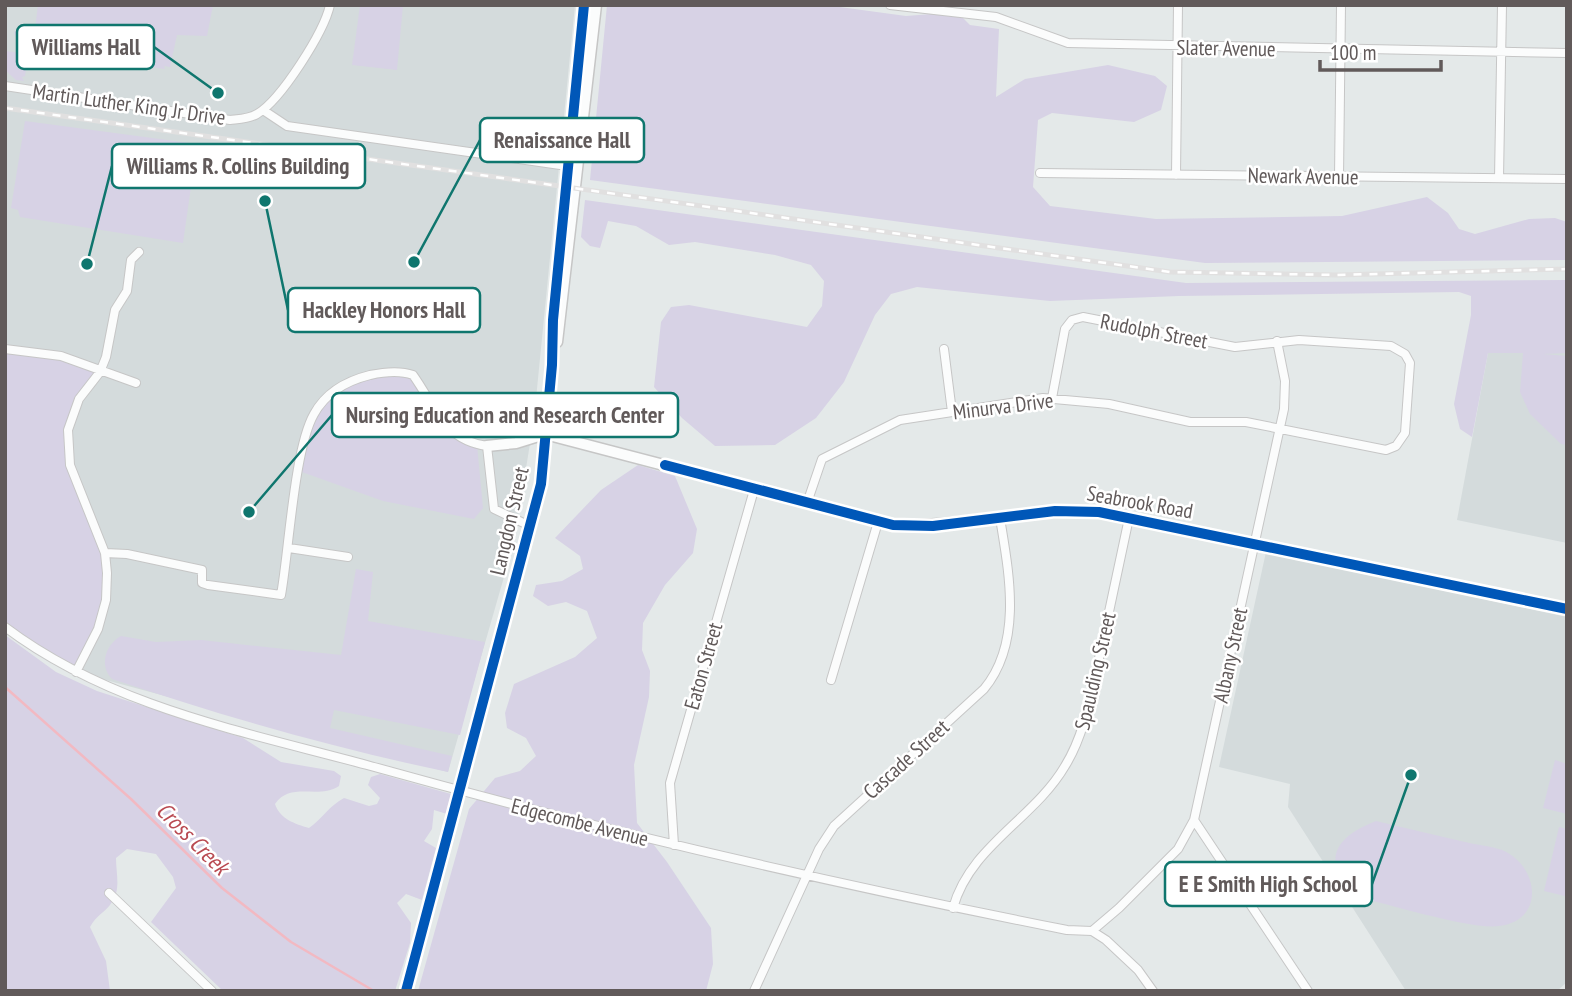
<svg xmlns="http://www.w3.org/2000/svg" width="1572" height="996" font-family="'PT Sans Narrow',sans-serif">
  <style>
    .education { fill: #d4dbdc }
    .green { fill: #d7d2e5 }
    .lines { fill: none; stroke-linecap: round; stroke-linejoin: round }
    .stream { stroke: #f2b9c2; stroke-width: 2.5 }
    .minor-casing { stroke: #c6c6c6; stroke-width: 10 }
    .tertiary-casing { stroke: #c6c6c6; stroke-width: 13 }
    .minor { stroke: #fbfcfc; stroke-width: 8 }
    .tertiary { stroke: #fbfcfc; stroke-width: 10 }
    .rail-casing { stroke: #e1e0e0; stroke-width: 5 }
    .rail { stroke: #fff; stroke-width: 2.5; stroke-dasharray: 8; stroke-linecap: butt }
    .cycleway-casing { stroke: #fff; stroke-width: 15 }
    .cycleway { stroke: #0057b8; stroke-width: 10 }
    .labels { text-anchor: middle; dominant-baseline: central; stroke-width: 5; stroke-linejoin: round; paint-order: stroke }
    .street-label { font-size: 21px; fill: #615a5a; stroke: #fff }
    .water-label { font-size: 23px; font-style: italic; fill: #b94a52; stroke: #fff }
    .leader { fill: none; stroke: #0f766e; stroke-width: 2.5 }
    .callout-dot { fill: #0f766e; stroke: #fff; stroke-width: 2.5 }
    .callout { fill: #fff; stroke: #0f766e; stroke-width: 2.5 }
    .callout-label { font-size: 23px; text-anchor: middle; font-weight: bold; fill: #615a5a }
  </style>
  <rect width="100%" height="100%" fill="#e4e9e9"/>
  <!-- education -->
  <path class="education" d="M 5,5 L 575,5 L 534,419 L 514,542 L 448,772 L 76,672 L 5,627 Z
    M 1488,353 L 1567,353 L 1567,543 L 1457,520 Z
    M 1266,552 L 1567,617 L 1567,982 L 1557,991 L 1406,991 L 1288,807 L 1290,784 L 1219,767 Z"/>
  <!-- green -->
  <path class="green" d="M 38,5 L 213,5 L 207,36 L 177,35 L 170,67 L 164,66 L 165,69 L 120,63 L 121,58 L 99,55 L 100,47 L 34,37 Z
    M 360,5 L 403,5 L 397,70 L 352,65 Z
    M 607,5 L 825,5 L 906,16 L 957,12 L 970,25 L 999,29 L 996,97 L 1025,79 L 1108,65 L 1155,76 L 1167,86 L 1161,110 L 1134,122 L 1052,113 L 1038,120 L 1033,187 L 1050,206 L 1156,219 L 1342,216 L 1427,197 L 1448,213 L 1459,229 L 1475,234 L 1529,219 L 1555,218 L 1567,222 L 1567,260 L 1205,263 L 590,180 Z
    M 18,28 L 31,35 L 28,50 L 23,50 L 14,33 Z
    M 5,51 L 28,54 L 25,76 L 22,77 L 24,81 L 16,80 L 5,70 Z
    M 25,121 L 197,144 L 183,243 L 20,217 L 18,210 L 11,208 Z
    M 585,200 L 1186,283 L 1567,280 L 1567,353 L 1543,354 L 1567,356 L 1567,445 L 1561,444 L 1530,414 L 1520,392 L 1523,353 L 1488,353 L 1472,437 L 1460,429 L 1454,404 L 1471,315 L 1471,296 L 1459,292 L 1179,296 L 1050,301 L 917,287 L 891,294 L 875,315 L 844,382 L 816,418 L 775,445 L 715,446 L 682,418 L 654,387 L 661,322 L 671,307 L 689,305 L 807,327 L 822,306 L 824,281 L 811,265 L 775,255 L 695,242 L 669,245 L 636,226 L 608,221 L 600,248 L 590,246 L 581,237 Z
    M 5,349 L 43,353 L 100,372 L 79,399 L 67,449 L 106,558 L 107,591 L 99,625 L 76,672 L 5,627 Z
    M 378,374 L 413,375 L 454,434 L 477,445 L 483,508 L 474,519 L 383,501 L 299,471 L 305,439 L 328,395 Z
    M 638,465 L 675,476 L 697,529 L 693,553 L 665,585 L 643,623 L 642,650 L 650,671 L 649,697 L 634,765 L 637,823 L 667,862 L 711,928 L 713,964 L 706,991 L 418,991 L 469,809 L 495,778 L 520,771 L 536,756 L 526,738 L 507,728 L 505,713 L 514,684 L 575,657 L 597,638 L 587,611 L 566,602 L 548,606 L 533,596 L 536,585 L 562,581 L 583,569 L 580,556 L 555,538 L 601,490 Z
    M 356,569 L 373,572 L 368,621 L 485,642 L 460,735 L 334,710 L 330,728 L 452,756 L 448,772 C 333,748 222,716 112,679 C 99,666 105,645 121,636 L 156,642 L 201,640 L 341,655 Z
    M 5,635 L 56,672 L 97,691 L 243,738 L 281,762 L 334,771 L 341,776 L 339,786 C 318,800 291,781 275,804 C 280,819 295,824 309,828 C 323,818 329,806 344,798 L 369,806 L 377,804 L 380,798 L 368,785 L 371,777 L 380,774 L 451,794 L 447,814 L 434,810 L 432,829 L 424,841 L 436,848 L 422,900 L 406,894 L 397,903 L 411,923 L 410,943 L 395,991 L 223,991 L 151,922 L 176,888 L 173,877 L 156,854 L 127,849 L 116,858 C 116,873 121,889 112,902 C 106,912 96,915 90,927 L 106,961 L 110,991 L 5,991 Z
    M 1555,760 L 1567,764 L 1567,814 L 1543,808 Z
    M 1376,821 C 1405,828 1435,835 1465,842 C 1477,845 1491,846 1502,850 C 1540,866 1545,921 1499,926 C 1471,930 1389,904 1357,897 C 1321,863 1332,838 1376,821 Z
    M 1559,827 L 1567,829 L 1565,896 L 1544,891 Z"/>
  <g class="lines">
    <!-- stream -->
    <path class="stream" d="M 5,687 L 131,799 L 222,888 L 291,942 L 374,991"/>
    <defs>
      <path id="minor" d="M 890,5 L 996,17 L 1068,43 L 1567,53
        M 5,86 L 230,120 C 239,119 249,119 257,114 C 281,100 324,32 330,5
        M 263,110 L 287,126 L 574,167
        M 1040,173 L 1567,179
        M 1176,175 L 1178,5
        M 1339,177 L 1341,5
        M 1499,178 L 1502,5
        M 5,349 L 61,356 L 136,383
        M 944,349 L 952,412
        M 807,503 L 822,459 L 900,420 L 1043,398 L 1109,404 L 1190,422 L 1246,422 L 1386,450 L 1396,446 L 1405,433 L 1410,363 L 1405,354 L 1391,346 L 1299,340 L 1235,347 L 1083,317 L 1072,320 L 1065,329 L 1052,398
        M 289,548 L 348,557
        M 105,553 L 127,554 L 202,570 L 202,583 L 208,585 L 281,595 C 289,551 294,449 314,414 C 326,392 346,381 370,375 C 384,372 399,370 413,375 C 436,407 443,440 487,446 L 494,509 L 530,526
        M 5,627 C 111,707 242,731 367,765 C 599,830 830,883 1067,930 L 1092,931 L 1106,940 L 1138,970 L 1153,991
        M 76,672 L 98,629 L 106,600 L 107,573 L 105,553 L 70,465 L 68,430 L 79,399 L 100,372 L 106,357 L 115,310 L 127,291 L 131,260 L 139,252
        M 831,680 L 878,522
        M 1194,820 L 1308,991
        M 674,845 L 670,783 L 754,490
        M 109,893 L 212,991
        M 953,908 C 970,846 1034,819 1065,766 C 1086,732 1091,692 1100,654 C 1110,609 1119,563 1129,518
        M 1092,931 L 1119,908 L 1178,849 L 1194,820 L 1284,409 L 1285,381 L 1277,341
        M 754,991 L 819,849 L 834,826 L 984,689 C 1023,642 1009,573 1000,518"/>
      <path id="tertiary" d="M 557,342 L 596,5
        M 487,446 L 516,443 L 545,434 L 893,525 C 963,528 1030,507 1099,512 L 1567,609
        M 406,991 L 541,484 L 552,365 L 553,320 L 584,5"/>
    </defs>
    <!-- minor casing -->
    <use href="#minor" class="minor-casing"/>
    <!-- tertiary casing -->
    <use href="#tertiary" class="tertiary-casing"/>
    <!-- minor -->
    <use href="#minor" class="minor"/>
    <!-- tertiary -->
    <use href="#tertiary" class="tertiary"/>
    <defs>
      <path id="rail" d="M 5,108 L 1170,272 L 1337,275 L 1567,269"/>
    </defs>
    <!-- rail casing -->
    <use href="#rail" class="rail-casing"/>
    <!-- rail -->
    <use href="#rail" class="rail"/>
    <defs>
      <path id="cycleway" d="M 665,465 L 893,525 L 933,526 L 1055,511 L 1099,512 L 1567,609
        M 406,991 L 541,484 L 552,365 L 553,320 L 584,5"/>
    </defs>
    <!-- cycleway casing -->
    <use href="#cycleway" class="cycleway-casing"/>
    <!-- cycleway -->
    <use href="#cycleway" class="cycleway"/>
  </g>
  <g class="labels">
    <!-- street labels -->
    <g class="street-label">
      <text transform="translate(1226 48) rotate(1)">Slater Avenue</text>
      <text transform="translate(129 104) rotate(8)">Martin Luther King Jr Drive</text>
      <text transform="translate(1303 176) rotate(1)">Newark Avenue</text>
      <text transform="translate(1154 331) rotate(11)">Rudolph Street</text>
      <text transform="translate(1003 406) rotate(-7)">Minurva Drive</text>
      <text transform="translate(1140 502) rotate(10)">Seabrook Road</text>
      <text transform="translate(509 521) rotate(-77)">Langdon Street</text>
      <text transform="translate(1230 655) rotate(-78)">Albany Street</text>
      <text transform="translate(703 666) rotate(-74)">Eaton Street</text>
      <text transform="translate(1095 671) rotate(-77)">Spaulding Street</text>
      <text transform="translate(906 759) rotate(-42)">Cascade Street</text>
      <text transform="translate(580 822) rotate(14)">Edgecombe Avenue</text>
    </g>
    <!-- water labels -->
    <g class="water-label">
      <text transform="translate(193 838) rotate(45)">Cross Creek</text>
    </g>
  </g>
  <!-- callouts -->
  <path class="leader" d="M218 93L154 47M414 262L480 140M87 264L112 166M265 201L288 310M249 512L332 415M1411 775L1372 884"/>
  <g class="callout-dot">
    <circle cx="218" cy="93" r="7"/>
    <circle cx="414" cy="262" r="7"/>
    <circle cx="87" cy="264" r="7"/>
    <circle cx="265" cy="201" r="7"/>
    <circle cx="249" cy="512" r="7"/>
    <circle cx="1411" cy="775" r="7"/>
  </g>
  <g class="callout">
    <rect x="17" y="25" width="137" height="44" rx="7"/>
    <rect x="480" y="118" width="164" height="44" rx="7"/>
    <rect x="112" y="144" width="253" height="44" rx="7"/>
    <rect x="288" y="288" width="192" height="44" rx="7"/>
    <rect x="332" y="393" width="346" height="44" rx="7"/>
    <rect x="1165" y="862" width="207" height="44" rx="7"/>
  </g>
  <g class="callout-label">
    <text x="86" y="55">Williams Hall</text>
    <text x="562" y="148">Renaissance Hall</text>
    <text x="238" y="174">Williams R. Collins Building</text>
    <text x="384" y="318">Hackley Honors Hall</text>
    <text x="505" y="423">Nursing Education and Research Center</text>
    <text x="1268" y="892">E E Smith High School</text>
  </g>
  <!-- border -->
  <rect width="1572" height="996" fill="none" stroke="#615a5a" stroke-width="14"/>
  <!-- scale -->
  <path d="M1320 60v10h121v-10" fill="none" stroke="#615a5a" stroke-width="3.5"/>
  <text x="1330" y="60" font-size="21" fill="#615a5a" stroke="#ffffff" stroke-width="5" paint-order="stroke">100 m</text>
</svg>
